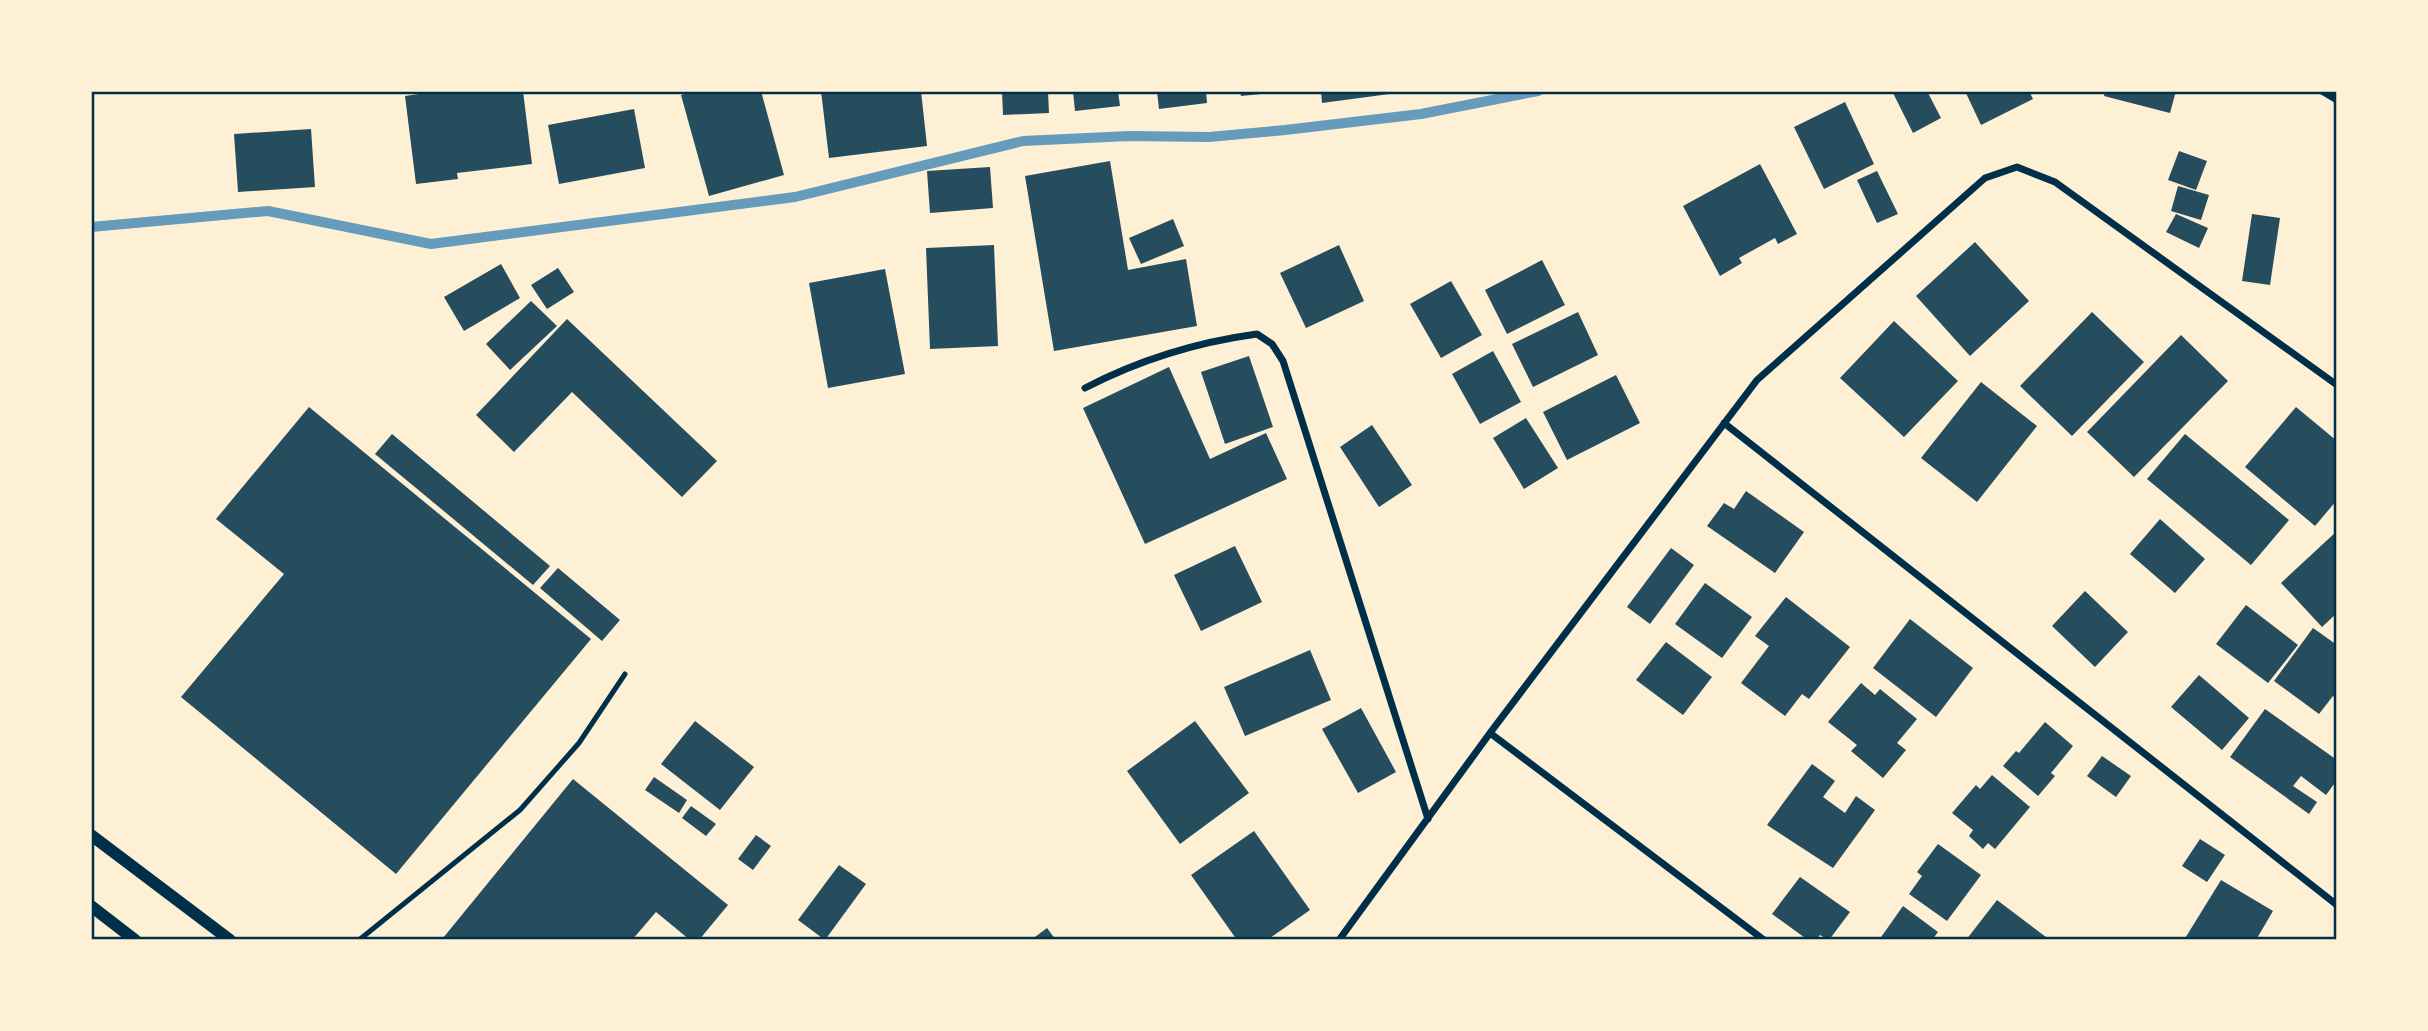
<svg xmlns="http://www.w3.org/2000/svg" width="2428" height="1031" font-family="Quicksand,sans-serif">
  <style>
    .lines { fill: none; stroke-linecap: round; stroke-linejoin: round }
    .stream { stroke: #669bbc; stroke-width: 10 }
    .building { fill: #264d5e }
    .service { stroke: #003049; stroke-width: 5 }
    .minor { stroke: #003049; stroke-width: 7 }
    .tertiary { stroke: #003049; stroke-width: 12 }
    .neatline { fill: none; stroke: #003049; stroke-width: 2.5 }
  </style>
  <rect width="100%" height="100%" fill="#fdf0d5"/>
  <g class="lines">
    <!-- stream -->
    <path class="stream" d="M 91,227 L 268,211 L 431,244 L 795,197 L 1023,141 L 1129,136 L 1209,137 L 1285,130 L 1421,114 L 1538,91"/>
  </g>
  <!-- building -->
  <path class="building" d="M 439,91 L 523,91 L 532,164 L 457,173 L 458,179 L 416,184 L 405,96 Z
    M 694,91 L 761,91 L 784,175 L 709,196 L 681,95 Z
    M 821,91 L 921,91 L 927,146 L 829,158 Z
    M 1002,91 L 1048,91 L 1049,113 L 1003,115 Z
    M 1073,91 L 1118,91 L 1120,106 L 1075,111 Z
    M 1157,91 L 1206,91 L 1207,103 L 1159,109 Z
    M 1240,91 L 1271,91 L 1271,93 L 1241,96 Z
    M 1321,91 L 1397,91 L 1397,93 L 1322,103 Z
    M 1892,91 L 1927,91 L 1941,118 L 1913,133 Z
    M 1965,91 L 2029,91 L 2033,99 L 1981,125 Z
    M 2105,91 L 2176,91 L 2170,113 L 2104,96 Z
    M 1845,102 L 1874,164 L 1824,189 L 1794,127 Z
    M 634,109 L 645,168 L 559,184 L 548,125 Z
    M 311,129 L 315,187 L 238,192 L 234,134 Z
    M 2179,151 L 2207,161 L 2196,190 L 2168,180 Z
    M 1110,161 L 1128,270 L 1186,259 L 1197,326 L 1054,351 L 1025,176 Z
    M 1760,164 L 1797,234 L 1778,244 L 1775,238 L 1739,258 L 1742,263 L 1720,276 L 1683,206 Z
    M 990,167 L 993,208 L 930,213 L 927,171 Z
    M 1877,171 L 1898,214 L 1877,223 L 1857,180 Z
    M 2178,186 L 2209,195 L 2201,220 L 2171,211 Z
    M 2176,214 L 2208,228 L 2199,248 L 2166,232 Z
    M 2252,214 L 2280,218 L 2270,285 L 2242,281 Z
    M 1173,219 L 1184,246 L 1141,264 L 1129,238 Z
    M 1975,242 L 2029,301 L 1970,356 L 1916,296 Z
    M 994,245 L 998,346 L 930,349 L 926,248 Z
    M 1339,245 L 1364,301 L 1306,328 L 1280,273 Z
    M 1542,260 L 1565,305 L 1507,334 L 1485,290 Z
    M 501,264 L 520,298 L 464,331 L 444,297 Z
    M 558,268 L 574,292 L 547,309 L 531,285 Z
    M 885,269 L 905,374 L 828,388 L 809,283 Z
    M 1451,281 L 1482,335 L 1441,358 L 1410,304 Z
    M 531,301 L 557,326 L 510,370 L 486,344 Z
    M 1578,312 L 1598,355 L 1533,387 L 1512,344 Z
    M 2092,312 L 2144,362 L 2072,436 L 2020,386 Z
    M 567,319 L 717,461 L 682,497 L 572,392 L 514,452 L 476,415 Z
    M 1894,321 L 1958,381 L 1904,437 L 1840,378 Z
    M 2181,335 L 2228,381 L 2134,477 L 2087,432 Z
    M 1493,351 L 1521,402 L 1480,424 L 1452,374 Z
    M 1249,356 L 1273,427 L 1225,444 L 1201,372 Z
    M 1169,367 L 1210,459 L 1266,433 L 1287,479 L 1145,544 L 1083,408 Z
    M 1616,375 L 1640,423 L 1567,460 L 1543,412 Z
    M 1981,382 L 2037,426 L 1977,502 L 1921,458 Z
    M 309,407 L 591,639 L 396,874 L 181,697 L 284,574 L 216,519 Z
    M 2296,407 L 2337,441 L 2337,500 L 2315,526 L 2245,467 Z
    M 1526,418 L 1558,468 L 1524,489 L 1493,438 Z
    M 1372,425 L 1412,485 L 1379,507 L 1340,447 Z
    M 392,434 L 550,566 L 533,585 L 375,454 Z
    M 2185,434 L 2289,520 L 2251,565 L 2147,479 Z
    M 1746,491 L 1804,532 L 1775,573 L 1707,526 L 1724,503 L 1734,509 Z
    M 2160,519 L 2205,559 L 2175,593 L 2130,554 Z
    M 2337,531 L 2337,613 L 2322,627 L 2281,583 Z
    M 1235,546 L 1262,602 L 1201,631 L 1174,575 Z
    M 1671,548 L 1694,565 L 1650,624 L 1627,607 Z
    M 558,568 L 620,620 L 602,641 L 540,588 Z
    M 1705,583 L 1752,617 L 1722,658 L 1675,624 Z
    M 2085,591 L 2128,632 L 2095,667 L 2052,626 Z
    M 1786,597 L 1850,647 L 1809,699 L 1802,694 L 1785,716 L 1741,683 L 1769,646 L 1755,636 Z
    M 2246,605 L 2298,645 L 2268,683 L 2216,644 Z
    M 1910,619 L 1973,668 L 1936,717 L 1873,668 Z
    M 2313,628 L 2337,645 L 2337,699 L 2333,696 L 2319,714 L 2274,681 Z
    M 1666,642 L 1712,677 L 1683,715 L 1636,680 Z
    M 1310,650 L 1331,700 L 1245,736 L 1224,687 Z
    M 2199,675 L 2249,718 L 2222,750 L 2171,707 Z
    M 1861,683 L 1875,695 L 1880,689 L 1917,719 L 1897,743 L 1906,750 L 1883,778 L 1851,751 L 1857,745 L 1828,722 Z
    M 1361,708 L 1396,772 L 1358,793 L 1322,729 Z
    M 2265,709 L 2337,760 L 2337,780 L 2326,795 L 2301,776 L 2293,786 L 2317,802 L 2309,814 L 2230,757 Z
    M 695,721 L 754,767 L 720,810 L 661,764 Z
    M 1195,721 L 1249,793 L 1180,844 L 1127,771 Z
    M 2045,722 L 2073,746 L 2051,773 L 2055,776 L 2038,796 L 2003,766 L 2016,751 L 2019,753 Z
    M 2102,756 L 2131,776 L 2116,797 L 2087,776 Z
    M 1812,764 L 1835,781 L 1823,797 L 1845,813 L 1856,796 L 1875,810 L 1833,868 L 1767,825 Z
    M 1992,775 L 2030,807 L 1995,849 L 1988,843 L 1983,849 L 1969,836 L 1973,830 L 1952,813 L 1976,785 L 1980,789 Z
    M 654,777 L 687,800 L 679,813 L 645,790 Z
    M 573,779 L 728,905 L 699,940 L 690,940 L 656,912 L 632,940 L 445,940 L 443,938 Z
    M 691,806 L 716,824 L 706,836 L 682,818 Z
    M 1254,831 L 1310,910 L 1267,940 L 1237,940 L 1191,875 Z
    M 756,835 L 771,846 L 753,870 L 738,859 Z
    M 2200,839 L 2225,855 L 2207,882 L 2182,866 Z
    M 1938,844 L 1981,875 L 1947,921 L 1909,894 L 1922,876 L 1917,872 Z
    M 839,865 L 866,884 L 825,940 L 798,920 Z
    M 1800,877 L 1850,912 L 1829,940 L 1820,935 L 1816,940 L 1808,940 L 1772,914 Z
    M 2221,880 L 2273,911 L 2256,940 L 2184,940 Z
    M 1997,900 L 2050,940 L 1966,940 Z
    M 1903,906 L 1938,932 L 1932,940 L 1879,940 Z
    M 1047,928 L 1056,940 L 1031,940 Z"/>
  <g class="lines">
    <!-- service -->
    <path class="service" d="M 359,940 L 520,810 L 579,743 L 625,674"/>
    <!-- minor -->
    <path class="minor" d="M 2322,91 L 2337,100
      M 1085,388 C 1137,361 1198,342 1257,334 L 1272,344 L 1283,361 L 1428,819
      M 1724,423 L 2337,905
      M 1490,733 L 1764,940
      M 1339,940 L 1490,733 L 1757,380 L 1985,178 L 2017,167 L 2055,182 L 2337,385"/>
    <!-- tertiary -->
    <path class="tertiary" d="M 91,835 L 230,940
      M 91,906 L 135,940"/>
  </g>
  <!-- border -->
  <rect width="2428" height="1031" fill="none" stroke="#fdf0d5" stroke-width="186"/>
  <rect x="93" y="93" width="2242" height="845" class="neatline"/>
</svg>
